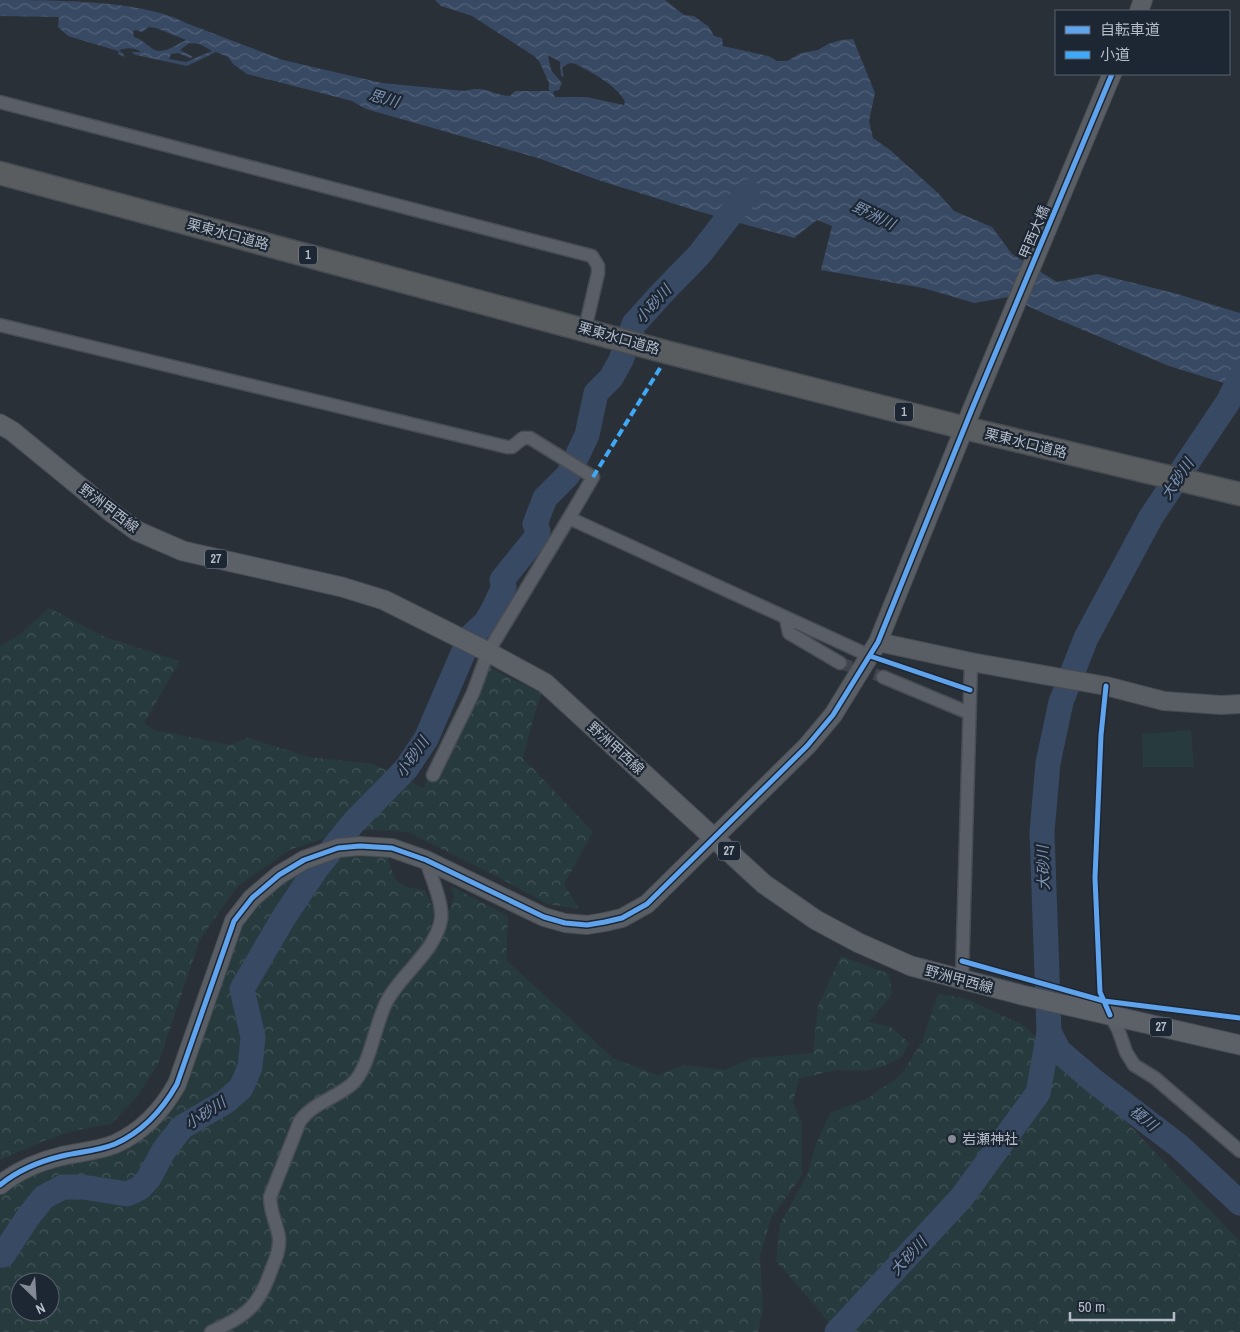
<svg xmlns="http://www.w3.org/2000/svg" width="1240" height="1332" font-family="'Archivo Narrow','Noto Sans JP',sans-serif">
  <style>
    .forest { fill: url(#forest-crowns); fill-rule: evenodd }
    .park { fill: #273a3e }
    .water { fill: url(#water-waves); fill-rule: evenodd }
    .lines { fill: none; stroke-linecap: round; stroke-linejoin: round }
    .river { stroke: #384963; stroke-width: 25 }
    .street-tunnel { stroke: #3f454e; stroke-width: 12; stroke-dasharray: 12 6; stroke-linecap: butt }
    .street-casing { stroke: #484c53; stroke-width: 15 }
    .secondary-casing { stroke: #484c53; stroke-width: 20 }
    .primary-casing { stroke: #484c55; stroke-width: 21 }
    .highway-casing { stroke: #474c53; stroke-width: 25 }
    .street { stroke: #5a5e66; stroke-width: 12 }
    .secondary { stroke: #595d64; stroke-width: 18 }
    .primary { stroke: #5c6168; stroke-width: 19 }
    .highway { stroke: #5a5d60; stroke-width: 22 }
    .quiet { stroke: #3fa9f5; stroke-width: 4; stroke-dasharray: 8 4; stroke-linecap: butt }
    .cycleway-casing { stroke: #1d2633; stroke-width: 8 }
    .cycleway { stroke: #60a3ed; stroke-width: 5 }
    .poi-dot { fill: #848b96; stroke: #1d2633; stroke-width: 2 }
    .labels { text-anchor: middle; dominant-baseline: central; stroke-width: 4.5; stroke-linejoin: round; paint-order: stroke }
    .shield { fill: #1d2633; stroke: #878f9c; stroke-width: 1 }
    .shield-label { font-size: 12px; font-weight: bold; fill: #b4bcc9 }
    .street-label { font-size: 14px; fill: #b4bcc9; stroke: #1d2633 }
    .poi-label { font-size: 14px; fill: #b4bcc9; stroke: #1d2633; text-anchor: start }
    .water-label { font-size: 15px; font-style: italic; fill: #7c92b1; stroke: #1d2633 }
  </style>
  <defs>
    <pattern id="forest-crowns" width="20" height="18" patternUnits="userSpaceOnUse" patternTransform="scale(1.25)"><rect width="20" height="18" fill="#273a3e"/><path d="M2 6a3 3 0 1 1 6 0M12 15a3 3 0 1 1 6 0" fill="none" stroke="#445559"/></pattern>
    <pattern id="water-waves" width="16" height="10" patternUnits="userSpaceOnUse" patternTransform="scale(1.25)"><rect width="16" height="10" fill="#384963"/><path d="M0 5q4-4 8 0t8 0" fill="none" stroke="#526178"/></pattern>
  </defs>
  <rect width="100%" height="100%" fill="#2a3038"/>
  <!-- forest -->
  <path class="forest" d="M 49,608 L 105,637 L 180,661 L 144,723 L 154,730 L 230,745 L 248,738 L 309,757 L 373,764 L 423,788 L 488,667 L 542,693 L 535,712 L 523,758 L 593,832 L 564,884 L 579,909 L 547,904 L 496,876 L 408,832 L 353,829 L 289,850 L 237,887 L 200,939 L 159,1062 L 138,1096 L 111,1124 L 76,1130 L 41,1142 L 0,1160 L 0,646 L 19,635 Z
    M 388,856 C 394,884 397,886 425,890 L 434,910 L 426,952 L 442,928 L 454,898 L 451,886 L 508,916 L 506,960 L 613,1058 L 658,1075 L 684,1065 L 725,1070 L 752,1058 L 813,1053 L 818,1006 L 841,956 L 889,974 L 892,994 L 869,1022 L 891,1027 L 909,1043 L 902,1057 L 884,1066 L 866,1071 L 836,1070 L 799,1079 L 793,1102 L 802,1123 L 802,1175 L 771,1218 L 760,1256 L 763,1310 L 758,1332 L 0,1332 L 0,1194 L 34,1173 L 101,1156 L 141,1136 L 167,1114 L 186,1086 L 230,948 L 249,914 L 278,884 L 310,865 L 346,857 ZM 20,1282 L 50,1282 L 50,1312 L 20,1312 Z
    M 938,994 L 964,998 L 1023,1025 L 1118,1113 L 1240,1242 L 1240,1332 L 835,1332 L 818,1309 L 776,1261 L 780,1224 L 808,1173 L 815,1147 L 830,1113 L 868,1098 L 901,1075 L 922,1042 Z"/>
  <!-- park -->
  <path class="park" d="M 1191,730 L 1194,767 L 1143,767 L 1142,734 Z"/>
  <!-- water -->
  <path class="water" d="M 0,0 C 51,0 144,0 186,23 L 283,60 L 382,83 L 465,91 C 486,85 492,95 510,96 L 515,91 L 549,91 L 549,83 L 539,61 L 534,56 L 472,16 L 441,6 L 435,0 L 665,0 L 684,15 L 694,16 L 709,27 L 714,36 L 722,38 L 723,46 L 768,56 L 777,61 L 787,61 L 801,53 L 818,50 L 828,44 L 841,40 L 853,39 L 875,93 L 869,121 L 873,138 L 890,150 L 938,193 L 954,211 L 992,227 L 1012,254 L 1057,282 L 1097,274 L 1174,293 L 1240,313 L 1240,388 L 1169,366 L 1045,314 L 1009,297 L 974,303 L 923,288 L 821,270 L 832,226 L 817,220 L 794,238 L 697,211 L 598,180 L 538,158 L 366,109 L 352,101 L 247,74 L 233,64 L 228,57 L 216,52 L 187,66 L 136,55 L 131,52 L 141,52 C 134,47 126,48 119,50 L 126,57 L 117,54 L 119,53 L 118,51 L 68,36 L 58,27 L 59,17 L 0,16 ZM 149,27 L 156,28 L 186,40 C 178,44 164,54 155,50 C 147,46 144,40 134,37 L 133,31 L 136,30 L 142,32 ZM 189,43 L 200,44 L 212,51 L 186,62 L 169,59 L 171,54 L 178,53 L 190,58 L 193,57 L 180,50 ZM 548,55 L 560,62 L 561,76 L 564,77 L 562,67 L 570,63 L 576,64 C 592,73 618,86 625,102 L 624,105 L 586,97 L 555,97 L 553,93 L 554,91 L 559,90 L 562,83 L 551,70 Z"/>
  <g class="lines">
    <!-- river -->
    <path class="river" d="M 1049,1032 L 1059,1051 L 1094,1081 L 1179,1146 L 1240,1203
      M 3,1255 L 28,1217 L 44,1197 L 63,1187 L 83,1187 L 127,1194 L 140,1188 L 149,1178 L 164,1150 L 182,1127 L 225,1102 L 241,1088 L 250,1067 L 253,1037 L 242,989 L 284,917 L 316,869 L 354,822 L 406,769 L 426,739 L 470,637 L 486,622 L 493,610 L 504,587 L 502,580 L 535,539 L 538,531 L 535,524 L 545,498 L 568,475 L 587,435 L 596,393 L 611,378 L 621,360 L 634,324 L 663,292 L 699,255 L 748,192
      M 837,1332 L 962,1197 L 1038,1093 L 1049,1032 L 1042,832 L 1048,763 L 1061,702 L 1086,638 L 1151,517 L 1228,402 L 1240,378"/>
    <!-- street-tunnel -->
    <path class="street-tunnel" d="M 840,663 L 883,677"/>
    <defs>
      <path id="street" d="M 0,102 L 592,256 L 598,266 L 598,273 L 585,329
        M 0,325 L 507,447 L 512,447 L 523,438 L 530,438 L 593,477 L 569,518 L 870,656
        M 786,618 L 789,633 L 840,663
        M 883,677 L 969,713
        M 433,775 L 473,693 L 488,652 L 569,518
        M 962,979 L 971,662
        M 1110,1015 L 1118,1029 L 1126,1052 L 1134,1065 L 1155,1078 L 1240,1151
        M 211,1332 C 248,1315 259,1306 272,1268 C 276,1258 280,1249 279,1238 C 277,1224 270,1212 270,1197 L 300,1121 C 313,1103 336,1098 352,1084 C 370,1068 375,1023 387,1001 C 401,974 436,951 441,919 C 443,902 431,877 426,860"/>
      <path id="secondary" d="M 1139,11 L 1143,0
        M 878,642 L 971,662 L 1106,686 L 1164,701 L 1221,705 L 1240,704
        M 0,1185 C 17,1171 41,1161 62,1156 C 79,1152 98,1151 115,1144 C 142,1132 163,1109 177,1084 L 234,921 L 252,898 L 279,875 L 304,860 L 338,848 L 360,846 L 392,848 L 426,860 L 544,917 L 565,923 L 587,925 L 605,922 L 622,918 L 647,904 L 807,746 L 833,715 L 878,642 L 972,409 L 1112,74"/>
      <path id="primary" d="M 0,424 L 12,431 L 111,512 L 137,531 L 183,551 L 342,587 L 384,600 L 488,652 L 545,683 L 764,884 L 816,920 L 859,943 L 911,966 L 1022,995 L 1240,1045"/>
      <path id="highway" d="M 0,173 L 666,352 L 965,428 L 1240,494"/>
    </defs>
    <!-- street casing -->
    <use href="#street" class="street-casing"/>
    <!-- secondary casing -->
    <use href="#secondary" class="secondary-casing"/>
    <!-- primary casing -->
    <use href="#primary" class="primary-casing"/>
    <!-- highway casing -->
    <use href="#highway" class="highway-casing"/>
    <!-- street -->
    <use href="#street" class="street"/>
    <!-- secondary -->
    <use href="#secondary" class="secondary"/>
    <!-- primary -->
    <use href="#primary" class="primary"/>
    <!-- highway -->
    <use href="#highway" class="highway"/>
    <!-- quiet -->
    <path class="quiet" d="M 593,477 L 662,365"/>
    <defs>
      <path id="cycleway" d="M 870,656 L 970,690
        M 1106,686 L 1101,735 L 1095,878 L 1100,992 L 1110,1015
        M 962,961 L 1104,1001 L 1240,1018
        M 0,1185 C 17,1171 41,1161 62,1156 C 79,1152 98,1151 115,1144 C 142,1132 163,1109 177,1084 L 234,921 L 252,898 L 279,875 L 304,860 L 338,848 L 360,846 L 392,848 L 426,860 L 544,917 L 565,923 L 587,925 L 605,922 L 622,918 L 647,904 L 807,746 L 833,715 L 878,642 L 972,409 L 1112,74"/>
    </defs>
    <!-- cycleway casing -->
    <use href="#cycleway" class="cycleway-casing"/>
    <!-- cycleway -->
    <use href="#cycleway" class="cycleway"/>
  </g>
  <!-- markers -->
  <circle class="poi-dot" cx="952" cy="1139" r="5"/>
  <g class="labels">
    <!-- shield labels -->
    <g class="shield">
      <rect x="299" y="245.5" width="18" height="19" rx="4"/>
      <rect x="895" y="402.5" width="18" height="19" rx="4"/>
      <rect x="205" y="549.5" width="22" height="19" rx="4"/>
      <rect x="718" y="841.5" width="22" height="19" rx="4"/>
      <rect x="1150" y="1017.5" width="22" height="19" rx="4"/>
    </g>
    <g class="shield-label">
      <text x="308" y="255">1</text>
      <text x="904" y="412">1</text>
      <text x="216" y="559">27</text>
      <text x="729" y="851">27</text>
      <text x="1161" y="1027">27</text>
    </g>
    <!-- street labels -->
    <g class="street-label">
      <text transform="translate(1034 232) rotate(-67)">甲西大橋</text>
      <text transform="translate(228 234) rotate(15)">栗東水口道路</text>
      <text transform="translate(619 338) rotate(16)">栗東水口道路</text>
      <text transform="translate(1026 443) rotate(14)">栗東水口道路</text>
      <text transform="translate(109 508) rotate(37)">野洲甲西線</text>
      <text transform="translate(616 748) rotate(42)">野洲甲西線</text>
      <text transform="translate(959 979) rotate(15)">野洲甲西線</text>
    </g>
    <!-- poi labels -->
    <g class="poi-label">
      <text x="962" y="1139">岩瀬神社</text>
    </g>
    <!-- water labels -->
    <g class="water-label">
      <text transform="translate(384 98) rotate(16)">思川</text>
      <text transform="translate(874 215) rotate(26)">野洲川</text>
      <text transform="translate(653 304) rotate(-48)">小砂川</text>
      <text transform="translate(1177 479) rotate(-56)">大砂川</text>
      <text transform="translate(412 757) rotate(-55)">小砂川</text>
      <text transform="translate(1043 868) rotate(-92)">大砂川</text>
      <text transform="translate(205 1113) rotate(-33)">小砂川</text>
      <text transform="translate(1144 1118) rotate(38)">榎川</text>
      <text transform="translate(908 1256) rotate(-47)">大砂川</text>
    </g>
  </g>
  <!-- legend -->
  <rect x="1055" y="10" width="175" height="65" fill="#1d2633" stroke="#59626f"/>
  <rect x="1065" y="26" width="25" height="8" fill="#60a3ed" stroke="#59626f"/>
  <text x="1100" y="35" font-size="15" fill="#b4bcc9">自転車道</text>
  <rect x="1065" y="51" width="25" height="8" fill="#3fa9f5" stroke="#59626f"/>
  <text x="1100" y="60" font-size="15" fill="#b4bcc9">小道</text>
  <!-- north arrow -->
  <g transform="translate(35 1297) rotate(155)"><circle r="24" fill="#1d2633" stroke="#59626f"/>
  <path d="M0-4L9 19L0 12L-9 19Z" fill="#848b96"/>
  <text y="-8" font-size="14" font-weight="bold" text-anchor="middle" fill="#b4bcc9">N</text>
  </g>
  <!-- scale -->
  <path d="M1070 1312v8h104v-8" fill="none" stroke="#b4bcc9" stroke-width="2.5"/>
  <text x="1078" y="1312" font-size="15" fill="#b4bcc9" stroke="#1d2633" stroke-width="4" paint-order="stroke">50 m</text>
</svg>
